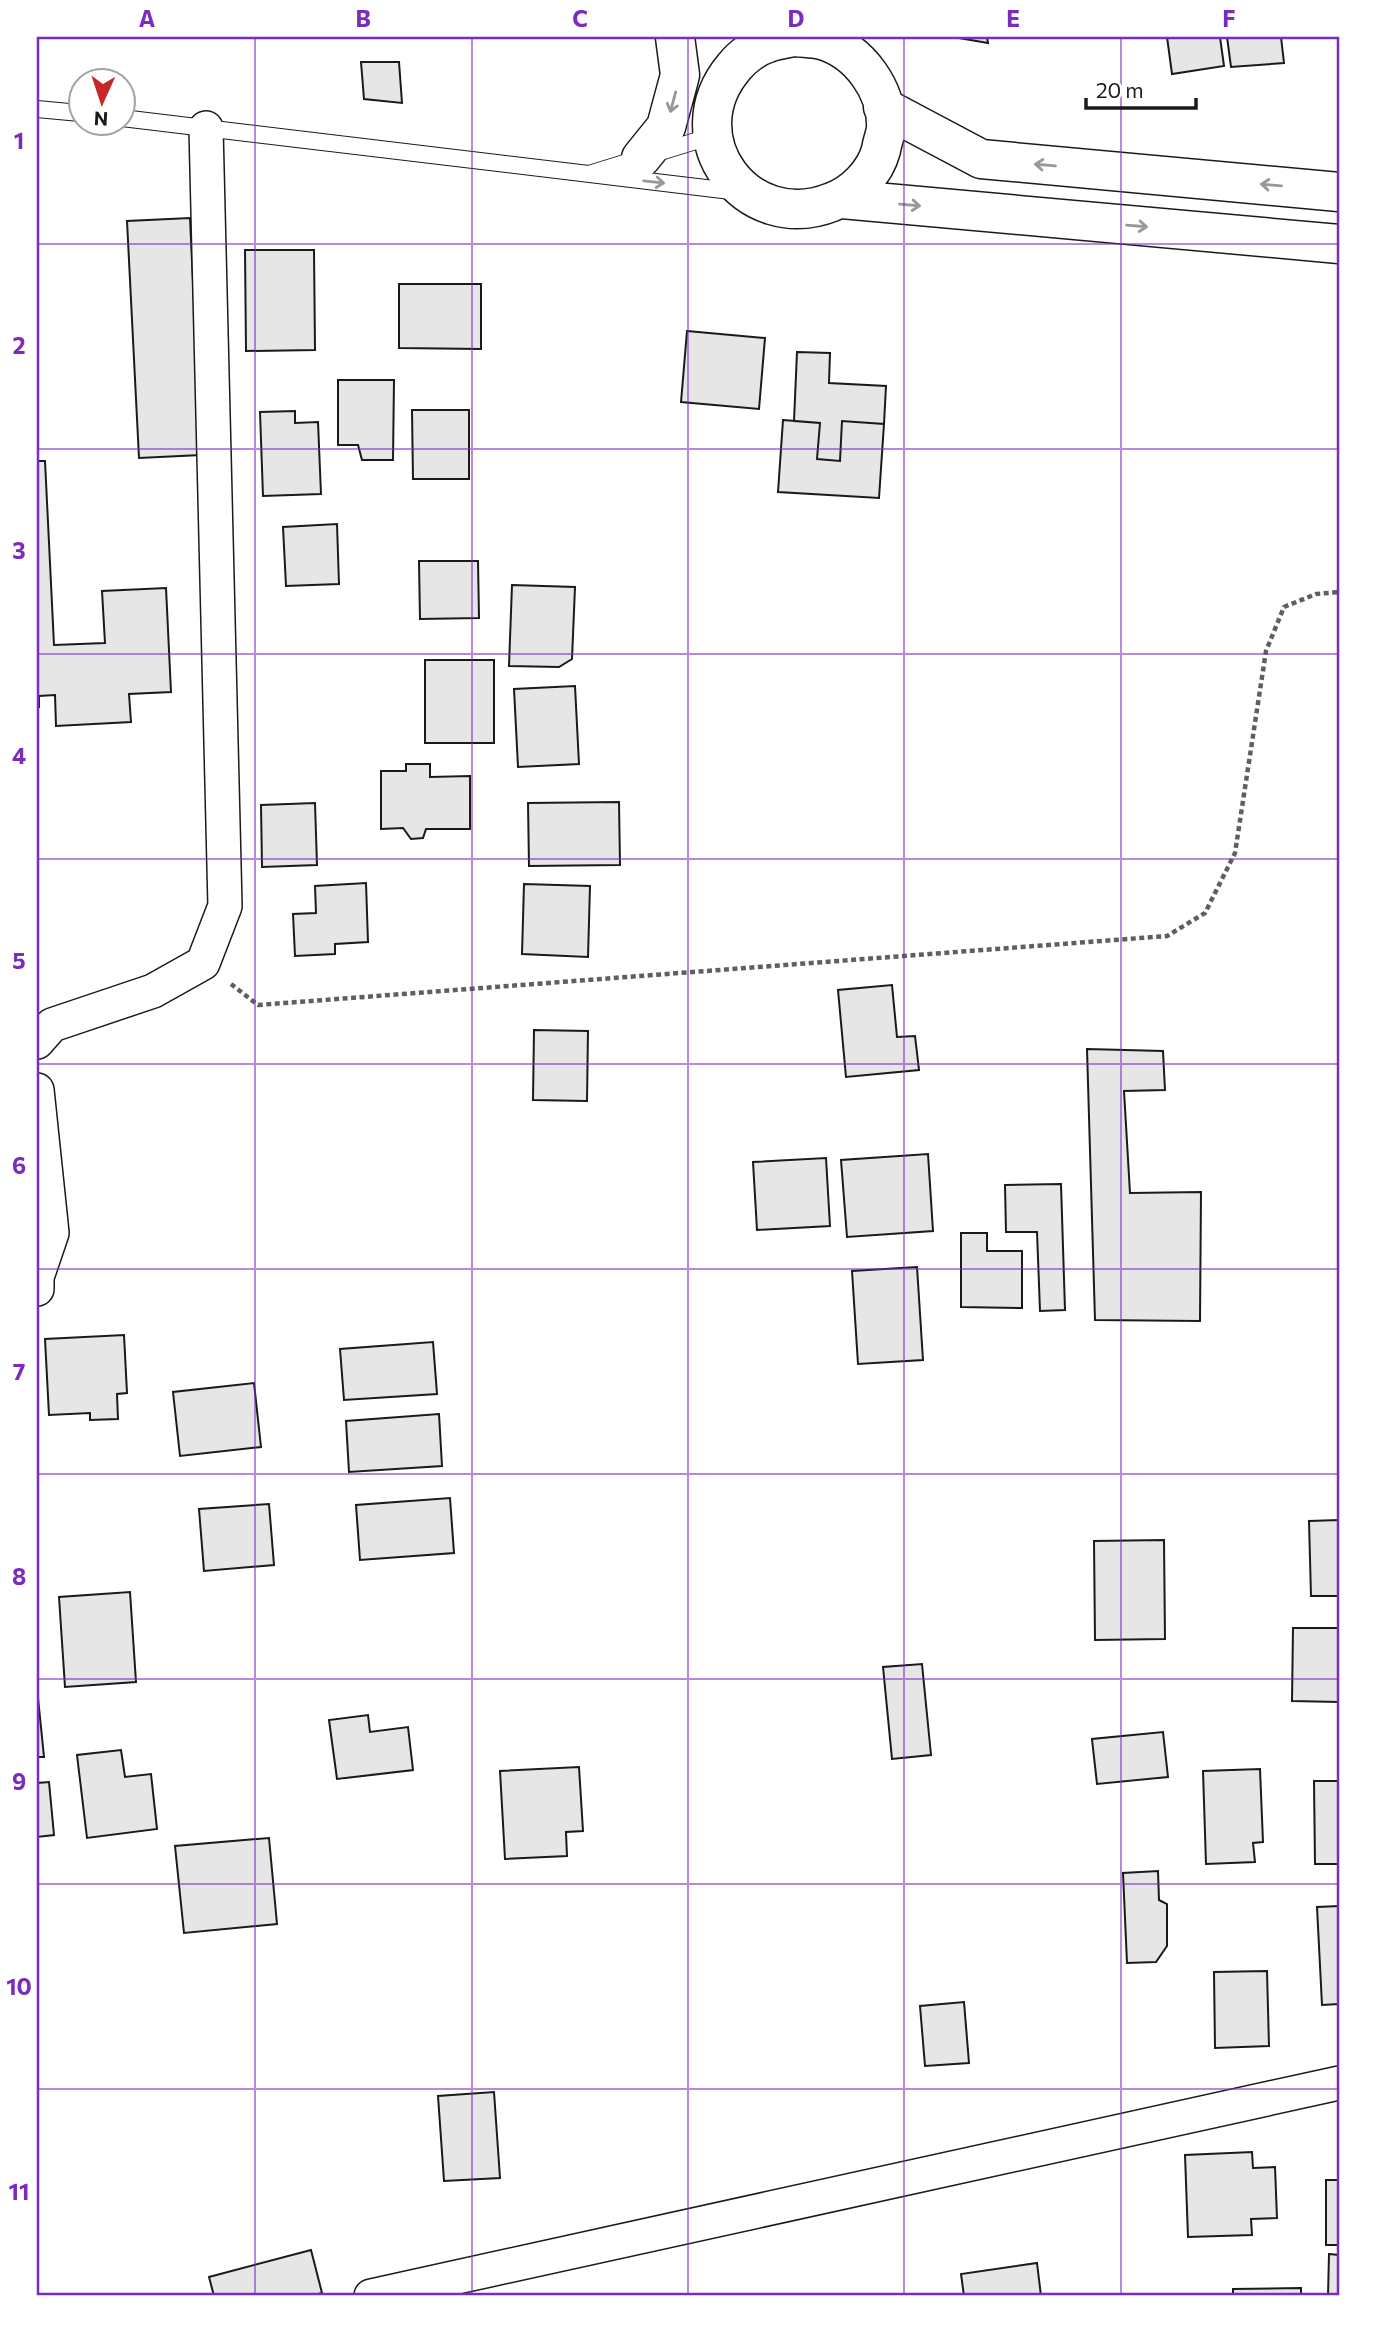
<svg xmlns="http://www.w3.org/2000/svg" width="1376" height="2333" font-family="Commissioner,sans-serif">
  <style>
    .building { fill: #e6e6e6; stroke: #1a1a1a; stroke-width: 2 }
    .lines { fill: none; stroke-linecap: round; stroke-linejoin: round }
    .service-casing { stroke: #1a1a1a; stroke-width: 18 }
    .minor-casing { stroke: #1a1a1a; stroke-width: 36 }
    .tertiary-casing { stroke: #1a1a1a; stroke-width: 41 }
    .path { stroke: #5f5f5f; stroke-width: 4.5; stroke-dasharray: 5 3.5; stroke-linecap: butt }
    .service { stroke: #fff; stroke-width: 16 }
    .minor { stroke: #fff; stroke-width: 33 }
    .tertiary { stroke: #fff; stroke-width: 38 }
    .oneway { stroke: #989898 }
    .grid { fill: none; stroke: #7b2cbf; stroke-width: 2; stroke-opacity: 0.55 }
    .neatline { fill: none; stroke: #7b2cbf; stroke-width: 2.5 }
    .grid-label { font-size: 23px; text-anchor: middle; font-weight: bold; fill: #7b2cbf }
  </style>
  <rect width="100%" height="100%" fill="#fff"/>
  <!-- building -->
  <path class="building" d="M 953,37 L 987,37 L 988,43 Z
    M 1167,37 L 1220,37 L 1224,66 L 1172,74 Z
    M 1227,37 L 1281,37 L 1284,63 L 1231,67 Z
    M 361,62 L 399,62 L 402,103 L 364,99 Z
    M 190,218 L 201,455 L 139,458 L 127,221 Z
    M 245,250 L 314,250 L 315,350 L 246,351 Z
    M 399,284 L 481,284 L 481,349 L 399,348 Z
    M 687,331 L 765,338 L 759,409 L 681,402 Z
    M 797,352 L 830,353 L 829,383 L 886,386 L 884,424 L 842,421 L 840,461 L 817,459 L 820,423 L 794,421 Z
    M 338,380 L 394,380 L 393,460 L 362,460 L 358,445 L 338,445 Z
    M 412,410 L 469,410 L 469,479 L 413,479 Z
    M 295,411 L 295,423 L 318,422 L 321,494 L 263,496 L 260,412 Z
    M 783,420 L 820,423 L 817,459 L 840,461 L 842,421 L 884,424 L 879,498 L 778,492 Z
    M 37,461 L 45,461 L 54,645 L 105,643 L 102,591 L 166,588 L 171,692 L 129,694 L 131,722 L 56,726 L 55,695 L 39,696 L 39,707 L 37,707 Z
    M 337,524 L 339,584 L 286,586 L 283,527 Z
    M 419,561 L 478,561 L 479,618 L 420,619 Z
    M 512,585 L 575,587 L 572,659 L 559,667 L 509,666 Z
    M 425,660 L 494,660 L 494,743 L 425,743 Z
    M 575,686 L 579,764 L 518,767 L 514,689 Z
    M 406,764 L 430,764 L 430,777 L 470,776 L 470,829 L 426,829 L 423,838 L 411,839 L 403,828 L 381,829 L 381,771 L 406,771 Z
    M 619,802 L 620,865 L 529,866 L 528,803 Z
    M 315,803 L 317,865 L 262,867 L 261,805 Z
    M 366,883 L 368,942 L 335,944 L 335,954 L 295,956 L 293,914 L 316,913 L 315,886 Z
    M 524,884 L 590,886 L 588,957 L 522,954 Z
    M 892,985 L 897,1037 L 915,1036 L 919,1070 L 846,1077 L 838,990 Z
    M 534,1030 L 588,1031 L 587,1101 L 533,1100 Z
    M 1087,1049 L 1163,1051 L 1165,1090 L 1124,1091 L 1130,1193 L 1201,1192 L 1200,1321 L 1095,1320 Z
    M 928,1154 L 933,1231 L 847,1237 L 841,1160 Z
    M 826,1158 L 830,1226 L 757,1230 L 753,1162 Z
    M 1061,1184 L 1065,1310 L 1040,1311 L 1037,1232 L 1006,1232 L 1005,1185 Z
    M 961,1233 L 987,1233 L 987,1251 L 1022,1251 L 1022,1308 L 961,1307 Z
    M 917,1267 L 923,1360 L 858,1364 L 852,1271 Z
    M 124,1335 L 127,1393 L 117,1394 L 118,1419 L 90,1420 L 90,1413 L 49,1415 L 45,1339 Z
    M 433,1342 L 437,1394 L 344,1400 L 340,1349 Z
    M 254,1383 L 261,1447 L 180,1456 L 173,1392 Z
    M 439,1414 L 442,1466 L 349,1472 L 346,1421 Z
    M 450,1498 L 454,1553 L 360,1560 L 356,1505 Z
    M 269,1504 L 274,1565 L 204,1571 L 199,1509 Z
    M 1339,1520 L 1339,1596 L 1311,1596 L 1309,1521 Z
    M 1164,1540 L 1165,1639 L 1095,1640 L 1094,1541 Z
    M 130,1592 L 136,1682 L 65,1687 L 59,1597 Z
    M 1293,1628 L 1339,1628 L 1339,1702 L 1292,1701 Z
    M 922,1664 L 931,1755 L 892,1759 L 883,1667 Z
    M 37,1688 L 44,1757 L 37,1757 Z
    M 368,1715 L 370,1732 L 408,1727 L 413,1770 L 337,1779 L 329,1720 Z
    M 1163,1732 L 1168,1777 L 1097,1784 L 1092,1739 Z
    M 121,1750 L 125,1777 L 151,1774 L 157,1829 L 87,1838 L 77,1755 Z
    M 579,1767 L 583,1831 L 566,1832 L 567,1856 L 505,1859 L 500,1771 Z
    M 1260,1769 L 1263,1842 L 1253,1843 L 1255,1862 L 1206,1864 L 1203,1771 Z
    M 1314,1781 L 1339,1781 L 1339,1864 L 1315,1864 Z
    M 49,1782 L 54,1835 L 37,1837 L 37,1783 Z
    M 269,1838 L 277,1924 L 184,1933 L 175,1846 Z
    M 1158,1871 L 1159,1900 L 1167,1904 L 1167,1946 L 1156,1962 L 1127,1963 L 1123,1873 Z
    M 1339,1906 L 1339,2004 L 1322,2005 L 1317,1907 Z
    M 1267,1971 L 1269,2046 L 1215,2048 L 1214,1972 Z
    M 964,2002 L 969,2063 L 925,2066 L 920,2006 Z
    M 494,2092 L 500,2178 L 444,2181 L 438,2096 Z
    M 1252,2152 L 1253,2168 L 1275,2167 L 1277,2218 L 1251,2219 L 1252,2235 L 1188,2237 L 1185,2155 Z
    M 1326,2180 L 1339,2180 L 1339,2245 L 1326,2245 Z
    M 311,2250 L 322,2293 L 310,2296 L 214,2296 L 209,2277 Z
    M 1329,2254 L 1339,2255 L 1339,2296 L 1328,2296 Z
    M 1037,2263 L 1041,2296 L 964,2296 L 961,2274 Z
    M 1301,2288 L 1301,2296 L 1233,2296 L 1233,2289 Z"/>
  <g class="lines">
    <defs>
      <path id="service" d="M 37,109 L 80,113
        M 122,118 L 739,192
        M 592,173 L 712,136"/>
      <path id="minor" d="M 37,1042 L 52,1025 L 153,991 L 203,963 L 225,906 L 206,128
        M 37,1090 L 52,1233 L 37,1277 L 37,1289
        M 371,2296 L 1339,2083"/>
      <path id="tertiary" d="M 794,37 C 785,39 776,40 768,43 C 755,47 742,57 734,67 C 674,138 747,236 832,202 C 854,194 875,173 881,150 C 882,143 885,136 886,129 C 888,91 860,51 822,40 C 814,38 805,38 796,37
        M 883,107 L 981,159 L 1339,192
        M 641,158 L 666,127 L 680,75 L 675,37
        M 842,199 L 1339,244"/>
    </defs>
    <!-- service casing -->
    <use href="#service" class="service-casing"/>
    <!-- minor casing -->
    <use href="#minor" class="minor-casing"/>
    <!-- tertiary casing -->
    <use href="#tertiary" class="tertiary-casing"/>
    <!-- path -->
    <path class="path" d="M 231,984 L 258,1005 L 1167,936 L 1205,913 L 1235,853 L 1266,651 L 1284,607 L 1316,594 L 1339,592"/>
    <!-- service -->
    <use href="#service" class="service"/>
    <!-- minor -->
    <use href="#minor" class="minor"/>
    <!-- tertiary -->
    <use href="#tertiary" class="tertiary"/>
  </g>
  <!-- one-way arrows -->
  <defs><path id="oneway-shaft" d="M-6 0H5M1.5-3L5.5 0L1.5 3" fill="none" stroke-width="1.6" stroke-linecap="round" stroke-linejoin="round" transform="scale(1.75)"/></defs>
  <g class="oneway">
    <use href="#oneway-shaft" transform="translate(673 102) rotate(105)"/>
    <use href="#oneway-shaft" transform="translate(1045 165) rotate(-175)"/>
    <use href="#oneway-shaft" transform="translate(654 182) rotate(6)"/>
    <use href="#oneway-shaft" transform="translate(1271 185) rotate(-175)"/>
    <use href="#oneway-shaft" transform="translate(910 205) rotate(5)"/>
    <use href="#oneway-shaft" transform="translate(1137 226) rotate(5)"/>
  </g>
  <!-- grid -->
  <path class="grid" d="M 255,37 L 255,2296M 472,37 L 472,2296M 688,37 L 688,2296M 904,37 L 904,2296M 1121,37 L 1121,2296M 37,244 L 1339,244M 37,449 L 1339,449M 37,654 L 1339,654M 37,859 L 1339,859M 37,1064 L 1339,1064M 37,1269 L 1339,1269M 37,1474 L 1339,1474M 37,1679 L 1339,1679M 37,1884 L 1339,1884M 37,2089 L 1339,2089"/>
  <!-- border -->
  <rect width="1376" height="2333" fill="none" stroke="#ffffff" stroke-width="77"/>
  <!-- north arrow -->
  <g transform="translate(102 102) rotate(183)"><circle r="33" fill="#ffffff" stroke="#a3a3a3" stroke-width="2"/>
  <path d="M0-5L12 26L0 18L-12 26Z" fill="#c62828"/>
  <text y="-10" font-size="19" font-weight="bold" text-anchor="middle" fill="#1a1a1a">N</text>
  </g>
  <!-- scale -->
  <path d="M1086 98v10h110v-10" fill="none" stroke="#1a1a1a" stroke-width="3.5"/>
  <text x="1096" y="98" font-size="21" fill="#1a1a1a" stroke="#ffffff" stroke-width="5" paint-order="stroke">20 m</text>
  <rect x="38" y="38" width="1300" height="2256" class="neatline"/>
  <g class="grid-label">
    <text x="147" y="27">A</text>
    <text x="363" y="27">B</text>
    <text x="580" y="27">C</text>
    <text x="796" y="27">D</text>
    <text x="1013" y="27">E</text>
    <text x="1229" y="27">F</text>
    <text x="19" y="149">1</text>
    <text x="19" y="354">2</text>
    <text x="19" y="559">3</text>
    <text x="19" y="764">4</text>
    <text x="19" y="969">5</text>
    <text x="19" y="1174">6</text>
    <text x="19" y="1380">7</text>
    <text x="19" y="1585">8</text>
    <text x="19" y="1790">9</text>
    <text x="19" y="1995">10</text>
    <text x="19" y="2200">11</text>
  </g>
</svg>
